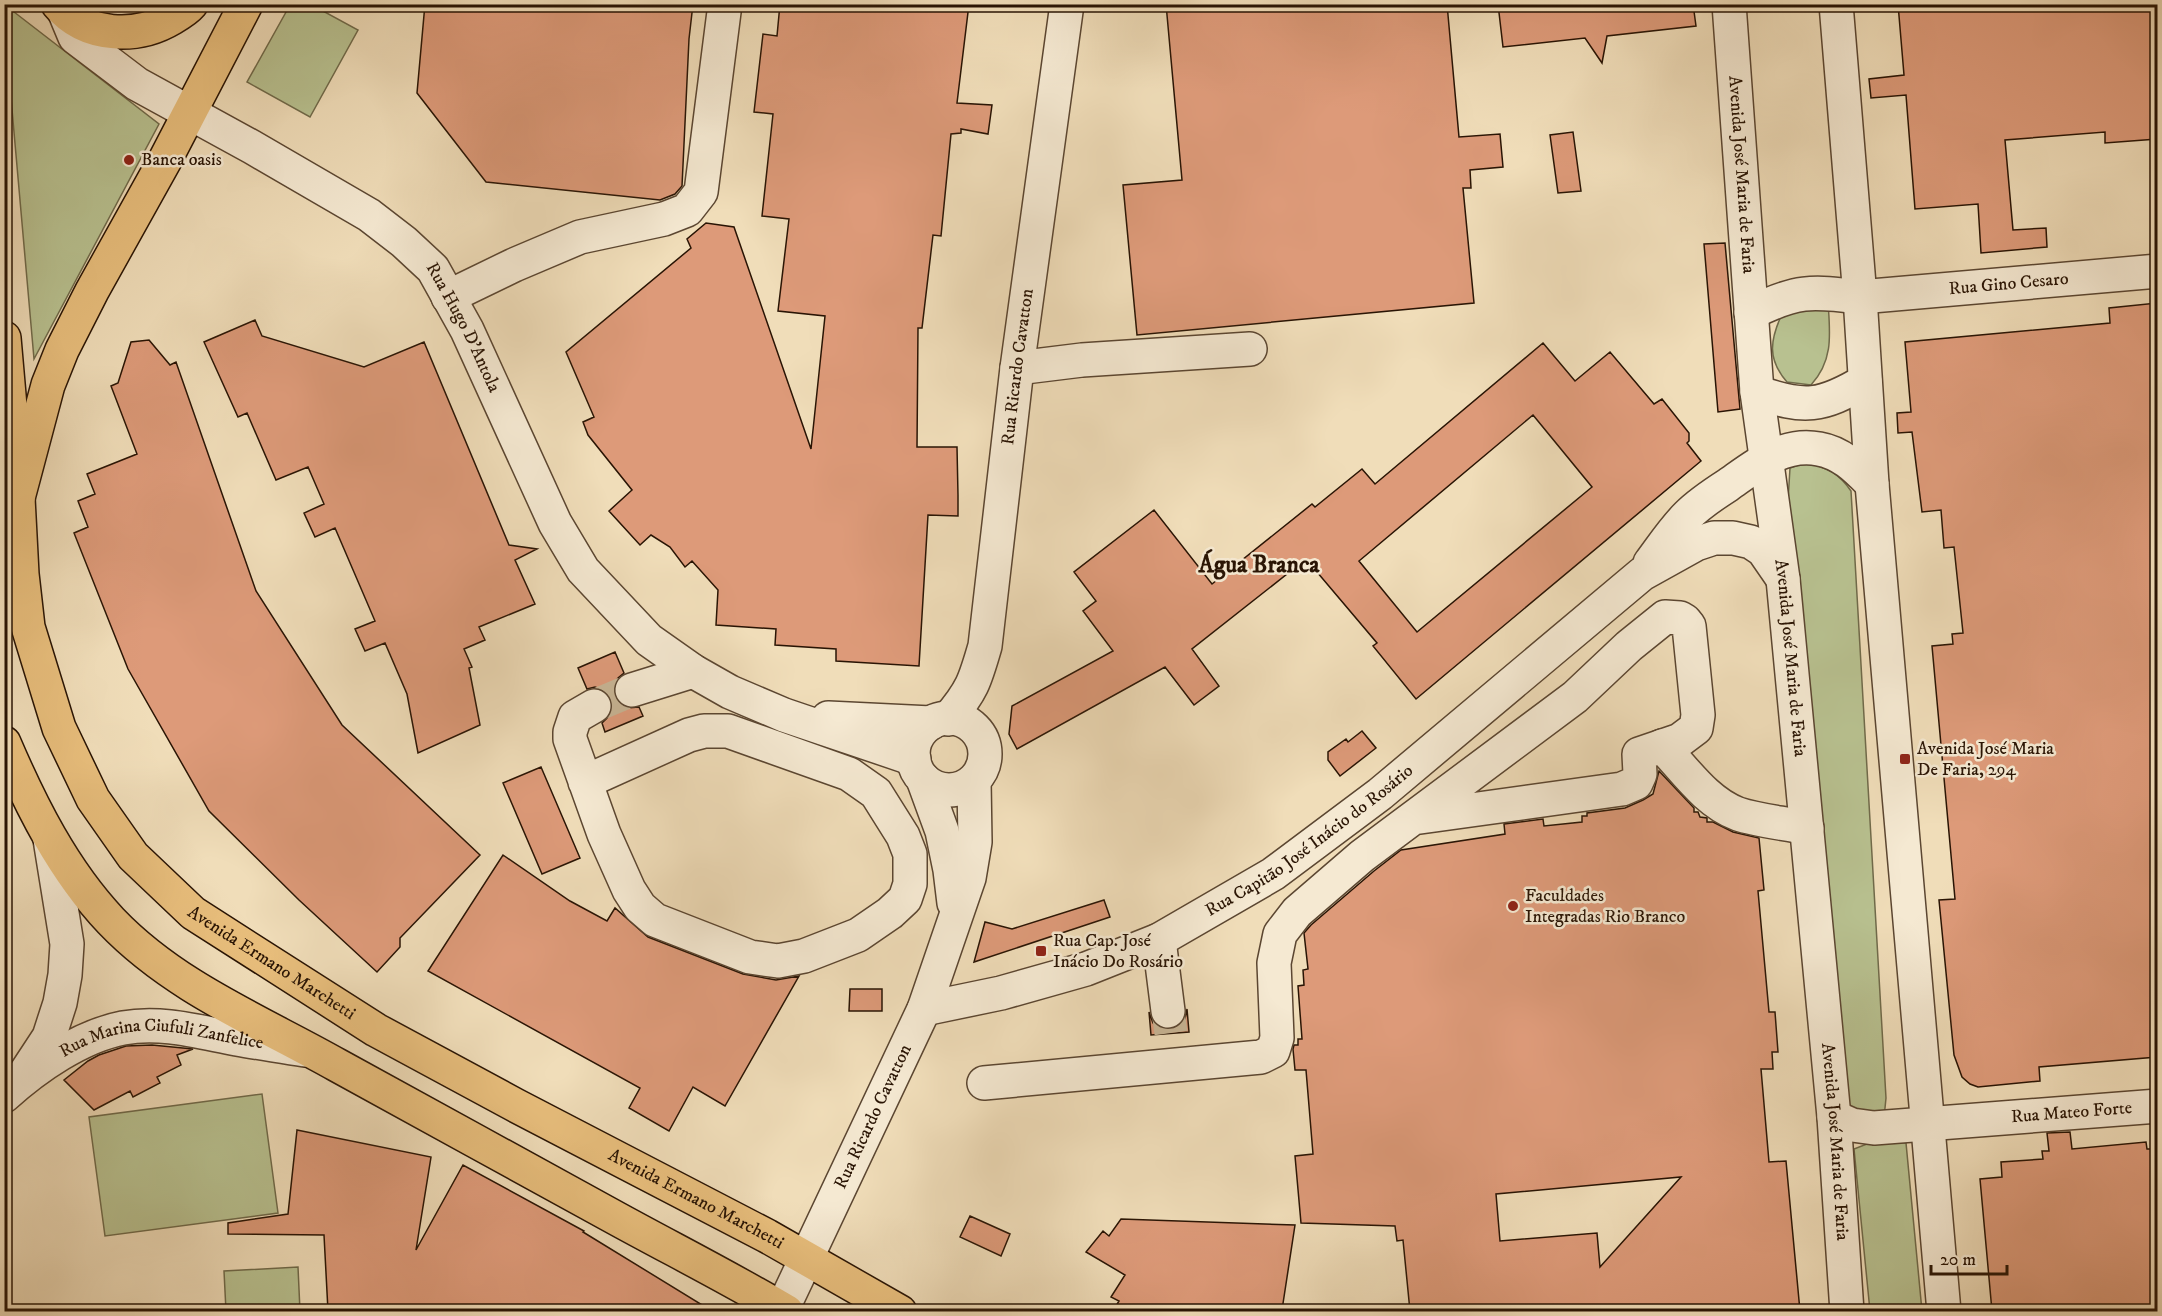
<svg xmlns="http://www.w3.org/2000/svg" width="2162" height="1316" font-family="'IM FELL DW Pica',serif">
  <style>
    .green { fill: #b8c190; stroke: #706a4a; stroke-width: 1.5 }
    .building { fill: #dd9a79; stroke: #291404; stroke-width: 1.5; fill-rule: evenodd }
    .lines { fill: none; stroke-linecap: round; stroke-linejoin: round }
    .minor-tunnel { stroke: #c8b595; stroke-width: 33; stroke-dasharray: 33 16; stroke-linecap: butt }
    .minor-casing { stroke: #5b4631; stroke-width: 36 }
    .major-casing { stroke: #291404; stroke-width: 36 }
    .highway-casing { stroke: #291404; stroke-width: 36 }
    .minor { stroke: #f5e9d2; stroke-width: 33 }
    .major { stroke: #e8be7c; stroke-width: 33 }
    .highway { stroke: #e8be7c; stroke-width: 33 }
    .poi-dot { fill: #8f2418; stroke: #f5e9d2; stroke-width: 2 }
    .labels { text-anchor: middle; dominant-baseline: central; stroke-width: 5; stroke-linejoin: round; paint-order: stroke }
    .poi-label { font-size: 18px; fill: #291404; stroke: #f5e9d2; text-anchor: start }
    .street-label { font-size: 18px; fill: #291404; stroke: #f5e9d2 }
    .district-label { font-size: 24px; font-weight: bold; fill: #291404; stroke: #f5e9d2 }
  </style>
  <rect width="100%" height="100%" fill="#f0ddb9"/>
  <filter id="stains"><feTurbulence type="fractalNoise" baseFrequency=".00333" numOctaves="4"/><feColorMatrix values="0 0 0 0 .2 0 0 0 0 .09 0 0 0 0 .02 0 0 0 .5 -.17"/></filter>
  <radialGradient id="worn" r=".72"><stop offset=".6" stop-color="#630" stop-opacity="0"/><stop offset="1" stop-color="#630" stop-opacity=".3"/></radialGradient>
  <!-- green -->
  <path class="green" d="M 5,5 L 159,124 L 34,359 L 5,30 Z
    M 290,5 L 312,5 L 358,30 L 310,117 L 247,82 Z
    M 1828,302 C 1830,333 1834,360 1811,385 L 1787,382 C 1767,359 1770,340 1782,314 Z
    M 1807,462 C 1828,469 1838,472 1851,491 L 1886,1098 L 1884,1118 L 1872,1123 L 1841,1100 L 1788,501 L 1790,468 Z
    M 262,1094 L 278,1213 L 105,1236 L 89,1117 Z
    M 1890,1140 L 1906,1143 L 1922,1311 L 1870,1311 L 1854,1149 L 1872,1142 Z
    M 298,1267 L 300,1311 L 226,1311 L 224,1271 Z"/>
  <!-- building -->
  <path class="building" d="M 425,4 L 693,4 L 689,39 L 682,186 L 675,194 L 660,200 L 486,182 L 417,93 Z
    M 780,4 L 969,4 L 957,103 L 992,105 L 988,134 L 961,129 L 961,133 L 951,134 L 941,236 L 933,235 L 922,328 L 918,328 L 917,447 L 957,447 L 958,495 L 958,516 L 928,515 L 919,666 L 836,661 L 836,649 L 775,645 L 776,629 L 716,625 L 718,590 L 692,561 L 685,567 L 670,547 L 651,535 L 640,545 L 609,511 L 632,490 L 588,435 L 583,422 L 594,417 L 566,352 L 691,248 L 687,239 L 706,223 L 734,227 L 811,449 L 825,316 L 778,311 L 789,219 L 762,216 L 773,114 L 754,112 L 763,34 L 777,36 Z
    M 1166,4 L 1447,4 L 1459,137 L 1500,134 L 1503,167 L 1470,170 L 1471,188 L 1463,188 L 1474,303 L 1137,335 L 1123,185 L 1182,180 Z
    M 1498,4 L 1693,4 L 1696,26 L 1607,36 L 1602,63 L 1585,38 L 1503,47 Z
    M 1898,4 L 2157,4 L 2157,139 L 2105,143 L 2105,132 L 2005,140 L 2013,230 L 2046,228 L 2047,247 L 1981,253 L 1978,204 L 1915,209 L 1906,95 L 1871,98 L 1869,79 L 1904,75 Z
    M 1573,132 L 1581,191 L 1558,193 L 1550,135 Z
    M 1725,243 L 1740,409 L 1718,412 L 1704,244 Z
    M 2157,303 L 2157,1057 L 2039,1067 L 2040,1081 L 1978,1087 L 1970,1084 L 1962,1077 L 1954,1055 L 1939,900 L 1955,899 L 1932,646 L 1953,644 L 1952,634 L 1963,633 L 1954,547 L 1944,548 L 1941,510 L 1922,512 L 1912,432 L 1898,433 L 1897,413 L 1911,412 L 1905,342 L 2110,323 L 2109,308 Z
    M 255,320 L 262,336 L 364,367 L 424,342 L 509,545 L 537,549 L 515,560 L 535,604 L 479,627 L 485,640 L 464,649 L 472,667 L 469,668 L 480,725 L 418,753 L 407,694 L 385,643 L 365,651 L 355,629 L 375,621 L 335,528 L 315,537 L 304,513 L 324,504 L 308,467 L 276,480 L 247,413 L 238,417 L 204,342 Z
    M 149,340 L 170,365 L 176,362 L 256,591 L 342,725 L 480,855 L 400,938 L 400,947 L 377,972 L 299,900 L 209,811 L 128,669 L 74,533 L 88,527 L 78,501 L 95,494 L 87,474 L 137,454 L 111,386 L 118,383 L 131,342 Z
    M 1543,343 L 1575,381 L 1610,352 L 1654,404 L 1662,399 L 1689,433 L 1689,441 L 1687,443 L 1701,461 L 1416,699 L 1373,646 L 1377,643 L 1306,559 L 1192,649 L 1219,686 L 1194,705 L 1165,667 L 1017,749 L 1009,734 L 1012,706 L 1113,651 L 1083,611 L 1096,601 L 1074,572 L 1154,510 L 1212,584 L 1312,504 L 1315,507 L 1362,469 L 1375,484 ZM 1533,415 L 1592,487 L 1417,632 L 1359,561 Z
    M 615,652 L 624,673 L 618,678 L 614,685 L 614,696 L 619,703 L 627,708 L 639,707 L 643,716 L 605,732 L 602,723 L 610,715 L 613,705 L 610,697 L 603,690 L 595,687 L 587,689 L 578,668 Z
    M 1362,731 L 1376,748 L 1340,776 L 1328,760 L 1328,752 L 1346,739 L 1348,742 Z
    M 541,767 L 580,858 L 542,874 L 503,783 Z
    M 1659,771 L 1694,808 L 1694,812 L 1698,812 L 1700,817 L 1707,818 L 1707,822 L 1713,822 L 1733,832 L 1759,838 L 1764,890 L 1758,891 L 1769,1012 L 1775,1012 L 1778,1052 L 1772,1052 L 1773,1069 L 1761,1069 L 1769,1162 L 1786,1161 L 1800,1311 L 1410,1311 L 1403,1240 L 1397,1241 L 1395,1226 L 1301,1223 L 1295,1156 L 1313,1154 L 1306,1070 L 1295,1070 L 1293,1049 L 1294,1045 L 1298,1045 L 1298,1039 L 1302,1039 L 1298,986 L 1304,985 L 1303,970 L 1308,969 L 1304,933 L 1311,925 L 1374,871 L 1401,850 L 1505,834 L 1504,824 L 1543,819 L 1544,826 L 1582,822 L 1582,816 L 1587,816 L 1587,813 L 1625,808 L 1643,800 L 1653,794 ZM 1681,1177 L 1600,1267 L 1597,1233 L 1500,1241 L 1496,1194 Z
    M 503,855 L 570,901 L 607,921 L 615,908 L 648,937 L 743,974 L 776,980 L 799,976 L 725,1106 L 693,1087 L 669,1131 L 629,1108 L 640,1088 L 428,971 Z
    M 1104,900 L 1110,917 L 974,962 L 985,922 L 1012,929 Z
    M 850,989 L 882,989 L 882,1011 L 849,1011 Z
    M 1187,1009 L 1189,1032 L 1151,1035 L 1149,1012 L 1153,1023 L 1160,1028 L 1170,1030 L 1180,1026 L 1185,1019 Z
    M 152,1045 L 193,1049 L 177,1055 L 181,1065 L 157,1077 L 160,1083 L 133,1097 L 130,1091 L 94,1110 L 64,1080 L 88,1061 L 99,1055 L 126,1046 Z
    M 297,1130 L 431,1157 L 416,1250 L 463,1165 L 584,1231 L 583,1232 L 712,1311 L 328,1311 L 324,1235 L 228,1234 L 228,1223 L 288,1214 Z
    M 2070,1132 L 2072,1149 L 2146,1142 L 2147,1149 L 2157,1149 L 2157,1311 L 1992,1311 L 1980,1179 L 2002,1177 L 2001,1162 L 2043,1159 L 2042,1151 L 2049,1151 L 2047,1133 Z
    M 970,1216 L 1010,1234 L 1001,1256 L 960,1237 Z
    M 1121,1219 L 1295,1225 L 1282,1310 L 1265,1307 L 1262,1311 L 1113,1311 L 1119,1301 L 1111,1297 L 1125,1275 L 1086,1252 L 1103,1231 L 1109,1236 Z"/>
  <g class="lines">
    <!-- minor-tunnel -->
    <path class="minor-tunnel" d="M 594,706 L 632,690
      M 1168,1011 L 1171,1033"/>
    <defs>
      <g id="minor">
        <path id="s1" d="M 1729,4 L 1757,392 L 1783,579 L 1834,1117 L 1847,1312"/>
        <path d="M 1836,4 L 1860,297 L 1872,484 L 1944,1312"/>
        <path id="s2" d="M 65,13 L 75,37 L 137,84 L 252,147 L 369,215 L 404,242 L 433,269 L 467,330 L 555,523 L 583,570 L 649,640 L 693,671 L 730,692 L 784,715 L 914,759"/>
        <path d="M 448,297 L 514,265 L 580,237 L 664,219 L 687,210 L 701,192 L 725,4"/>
        <path id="s3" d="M 1751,313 C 1796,290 1811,291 1860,297 L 2158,271"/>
        <path d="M 1017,368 L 1082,360 L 1250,349"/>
        <path d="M 1757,392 C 1804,409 1822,407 1865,381"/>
        <path d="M 1650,563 C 1662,547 1673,530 1687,516 C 1699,504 1714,494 1728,485 C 1755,466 1783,442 1819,449 C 1842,453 1857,469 1872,484"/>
        <path d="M 632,690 L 693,671"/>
        <path d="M 828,718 L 931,723"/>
        <circle cx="949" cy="754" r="36"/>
        <path id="s4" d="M 948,719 C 972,691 975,681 985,646 L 1017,368 L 1067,4"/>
        <path d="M 1662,746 C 1685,770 1706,802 1738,814 C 1759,821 1785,823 1807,828"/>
        <path d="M 923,779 L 942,831 L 950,870 L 954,903"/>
        <path d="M 585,782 L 689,735 L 704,731 L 728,731 L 849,774 L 876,793 L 903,836 L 910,854 L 910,884 L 905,899 L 890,913 L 858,935 L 804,956 L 778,961 L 750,957 L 655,920 L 640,907 L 629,890 L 604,834 L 570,739 L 570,732 L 575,717 L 594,706"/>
        <path d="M 1159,940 L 1168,1011"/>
        <path id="s5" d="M 924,1009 L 1001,993 L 1086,969 L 1159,940 L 1273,874 L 1380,794 L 1642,574 L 1696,544 L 1714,538 L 1733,538 L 1751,542 L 1763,550 L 1783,579"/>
        <path d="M 26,1072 L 49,1037 L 60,1003 L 65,975 L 67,944 L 50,839"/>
        <path d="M 984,1083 L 1261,1057 L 1273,1051 L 1277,1038 L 1274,963 L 1280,934 L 1297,912 L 1362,856 L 1575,697 L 1629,646 L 1665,617 L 1680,618 L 1685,621 L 1689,626 L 1698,715 L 1696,728 L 1680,740 L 1639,754 L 1640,774 L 1636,783 L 1622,789 L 1413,818"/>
        <path id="s6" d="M 4,1096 C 36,1067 81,1036 123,1028 C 162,1021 199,1032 237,1039 C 259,1043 282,1046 305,1050"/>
        <path id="s7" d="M 1834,1117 L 1852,1125 L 1874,1128 L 2158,1106"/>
        <path id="s8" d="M 781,1312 L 924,1009 L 969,878 L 975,842 L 974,781"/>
      </g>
      <g id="major">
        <path id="s9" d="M 4,338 L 18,498 L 22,574 L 28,627 L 59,728 L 93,799 L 133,856 L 193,913 L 376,1030 L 515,1105 L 767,1236 L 900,1312"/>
        <path d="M 4,743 C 31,806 63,870 111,921 C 174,987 259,1021 337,1065 C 429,1115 520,1166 612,1216 C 670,1248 730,1278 787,1312"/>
      </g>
      <path id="highway" d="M 58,4 C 86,38 137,39 172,18 C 179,14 186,10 191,4
        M 18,498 L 48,385 L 62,350 L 92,291 L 165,160 L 246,4"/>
    </defs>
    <!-- minor casing -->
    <use href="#minor" class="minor-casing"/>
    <!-- major casing -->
    <use href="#major" class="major-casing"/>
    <!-- highway casing -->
    <use href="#highway" class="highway-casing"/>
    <!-- minor -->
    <use href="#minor" class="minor"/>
    <!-- major -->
    <use href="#major" class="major"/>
    <!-- highway -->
    <use href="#highway" class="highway"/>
  </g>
  <!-- markers -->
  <g class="poi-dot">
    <circle cx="129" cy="160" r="6"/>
    <rect x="1899" y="753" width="12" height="12" rx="3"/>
    <circle cx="1513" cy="906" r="6"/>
    <rect x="1035" y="945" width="12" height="12" rx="3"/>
  </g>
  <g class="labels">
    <!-- poi labels -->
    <g class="poi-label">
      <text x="141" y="160">Banca oasis</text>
      <text x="1917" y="749">Avenida José Maria<tspan x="1917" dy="21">De Faria, 294</tspan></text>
      <text x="1525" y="896">Faculdades<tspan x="1525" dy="21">Integradas Rio Branco</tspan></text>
      <text x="1053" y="941">Rua Cap. José<tspan x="1053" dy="21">Inácio Do Rosário</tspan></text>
    </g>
    <!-- street labels -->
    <g class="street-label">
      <text stroke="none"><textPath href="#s1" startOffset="171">Avenida José Maria de Faria</textPath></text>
      <text stroke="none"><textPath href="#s3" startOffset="262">Rua Gino Cesaro</textPath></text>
      <text stroke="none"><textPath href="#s2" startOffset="520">Rua Hugo D'Antola</textPath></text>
      <text stroke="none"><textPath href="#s4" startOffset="364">Rua Ricardo Cavatton</textPath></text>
      <text stroke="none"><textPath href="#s1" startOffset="657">Avenida José Maria de Faria</textPath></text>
      <text stroke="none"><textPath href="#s5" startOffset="426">Rua Capitão José Inácio do Rosário</textPath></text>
      <text stroke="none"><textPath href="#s9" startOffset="720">Avenida Ermano Marchetti</textPath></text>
      <text stroke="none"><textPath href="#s6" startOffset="176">Rua Marina Ciufuli Zanfelice</textPath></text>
      <text stroke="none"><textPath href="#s7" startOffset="240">Rua Mateo Forte</textPath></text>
      <text stroke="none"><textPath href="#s8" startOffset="216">Rua Ricardo Cavatton</textPath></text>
      <text stroke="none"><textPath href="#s1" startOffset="1143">Avenida José Maria de Faria</textPath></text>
      <text stroke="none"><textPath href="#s9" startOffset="1206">Avenida Ermano Marchetti</textPath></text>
    </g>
    <!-- district labels -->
    <g class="district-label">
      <text x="1259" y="565">Água Branca</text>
    </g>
  </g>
  <!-- margin -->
  <rect width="2162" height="1316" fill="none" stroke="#f0ddb9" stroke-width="24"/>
  <rect x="6" y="6" width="2150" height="1304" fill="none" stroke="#291404" stroke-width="3"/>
  <rect x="12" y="12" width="2138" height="1292" fill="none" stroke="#291404" stroke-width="1.5"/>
  <!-- scale -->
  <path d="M1931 1265v9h76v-9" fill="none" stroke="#291404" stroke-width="3"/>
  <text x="1940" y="1265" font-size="18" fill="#291404" stroke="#f5e9d2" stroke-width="4.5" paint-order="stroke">20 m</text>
  <rect width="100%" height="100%" filter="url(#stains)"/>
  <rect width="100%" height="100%" fill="url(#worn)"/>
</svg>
